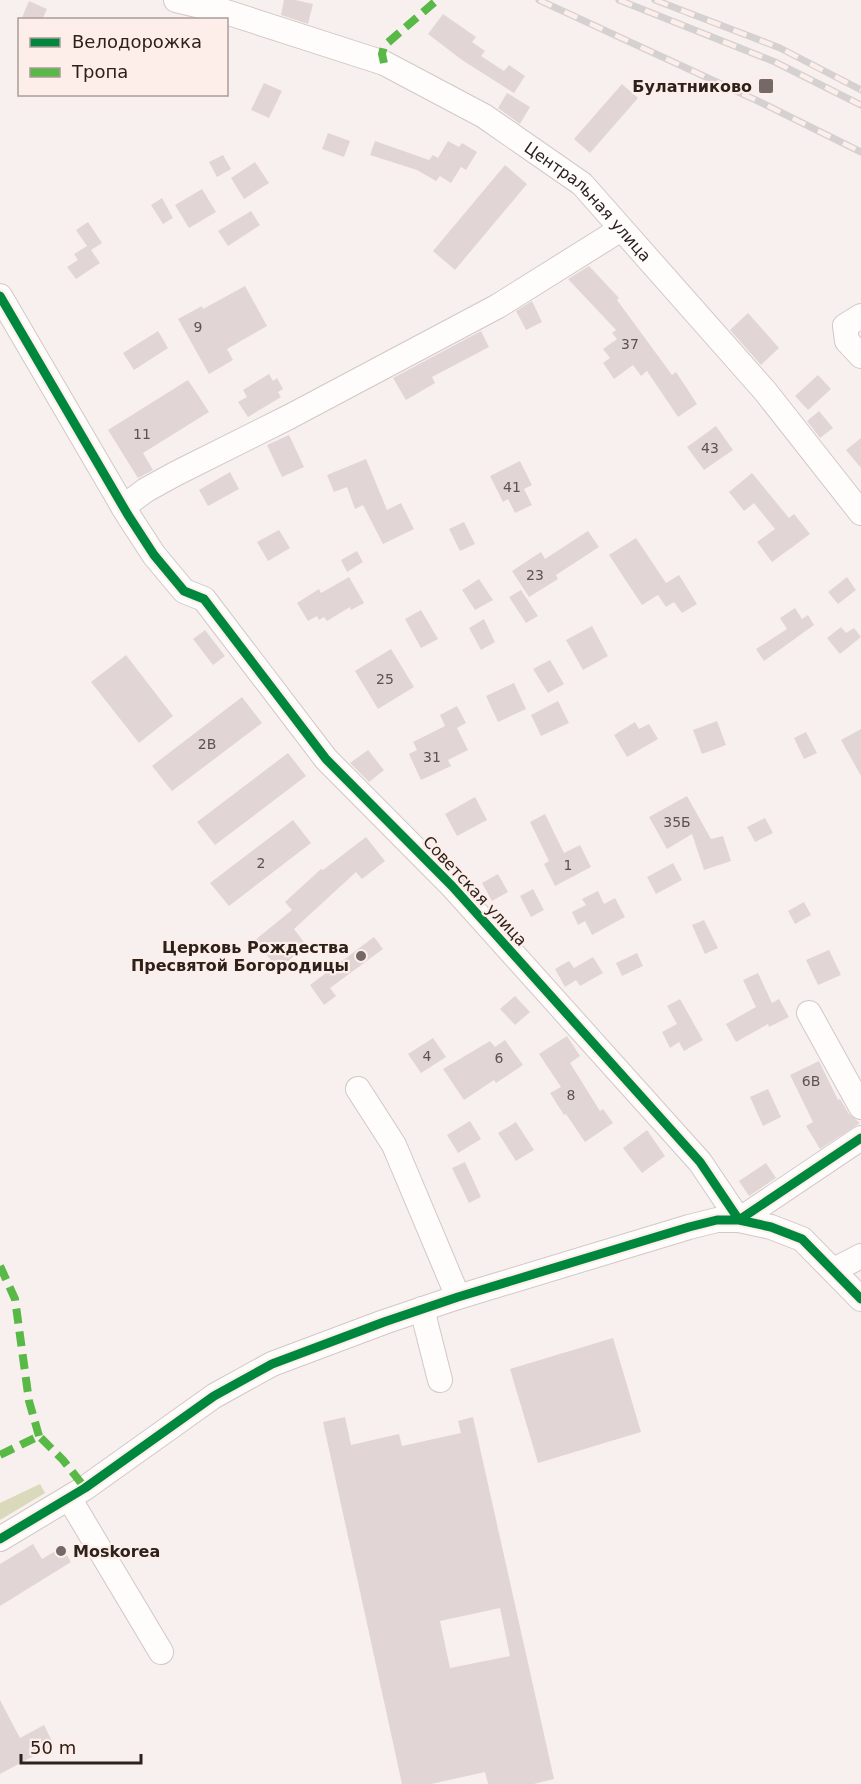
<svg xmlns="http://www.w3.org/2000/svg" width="861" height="1784" font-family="'DejaVu Sans',sans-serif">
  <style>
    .green { fill: #dad9bb }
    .building { fill: #e1d6d5; fill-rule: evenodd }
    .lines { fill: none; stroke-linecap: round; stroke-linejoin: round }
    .minor-casing { stroke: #d2c8c5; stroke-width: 26 }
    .minor { stroke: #fefdfc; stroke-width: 24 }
    .rail-casing { stroke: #d4d1d0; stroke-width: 7 }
    .rail { stroke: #fdeee9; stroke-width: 4.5; stroke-dasharray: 14; stroke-linecap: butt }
    .quiet { stroke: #58b947; stroke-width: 8; stroke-dasharray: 15 8; stroke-linecap: butt }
    .cycleway-casing { stroke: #fdeee9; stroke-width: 13 }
    .cycleway { stroke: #00873e; stroke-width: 9 }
    .poi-dot { fill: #746966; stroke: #fdeee9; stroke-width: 2 }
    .labels { text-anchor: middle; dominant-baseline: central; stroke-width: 4.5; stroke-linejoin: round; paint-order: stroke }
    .number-label { font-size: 14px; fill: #5e524e }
    .poi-label { font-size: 16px; font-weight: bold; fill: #2d211c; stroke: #fdeee9; text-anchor: end }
    .street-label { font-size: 16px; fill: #2d211c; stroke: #fdeee9 }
  </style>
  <rect width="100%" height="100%" fill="#f8f0ee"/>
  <!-- green -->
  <path class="green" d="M 40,1484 L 45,1493 L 0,1520 L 0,1503 Z"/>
  <!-- building -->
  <path class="building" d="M 284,0 L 295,0 L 313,4 L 308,24 L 281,15 Z
    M 29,1 L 47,9 L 42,20 L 21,20 Z
    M 443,14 L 476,37 L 472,42 L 485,51 L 481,56 L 504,71 L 509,65 L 525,76 L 514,93 L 462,60 L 428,34 Z
    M 264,83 L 282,91 L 269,118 L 251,110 Z
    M 622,84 L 638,98 L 590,153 L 574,139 Z
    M 507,93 L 530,107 L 520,124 L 498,108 Z
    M 328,133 L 350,141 L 344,157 L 322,149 Z
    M 375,141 L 429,160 L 433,155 L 438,158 L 448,141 L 459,147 L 462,143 L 477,152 L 466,170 L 461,167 L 451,183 L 440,176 L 436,181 L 417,170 L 370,155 Z
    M 223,155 L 231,169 L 217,177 L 209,162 Z
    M 255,162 L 269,183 L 244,199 L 231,178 Z
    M 505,165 L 527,184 L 455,270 L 433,251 Z
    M 202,189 L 216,212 L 189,228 L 175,205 Z
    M 162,198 L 173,218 L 163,224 L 151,205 Z
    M 251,211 L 260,225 L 228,246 L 218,231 Z
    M 88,222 L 102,243 L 91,250 L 100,263 L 76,279 L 67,267 L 78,260 L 74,254 L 87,246 L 76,230 Z
    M 589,266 L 619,298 L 617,300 L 672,375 L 676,372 L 697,404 L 678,417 L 647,371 L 641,376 L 633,365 L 614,379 L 603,363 L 610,358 L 603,349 L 617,339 L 612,333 L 616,330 L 568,279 Z
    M 245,286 L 267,326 L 227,349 L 233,360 L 209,374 L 178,319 L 202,306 L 203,309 Z
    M 532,301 L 542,322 L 526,330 L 516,311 Z
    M 748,313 L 779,348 L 761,365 L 730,330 Z
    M 158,331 L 168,348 L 134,370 L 123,353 Z
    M 481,331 L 489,347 L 432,377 L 435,383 L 406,400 L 393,378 Z
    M 269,374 L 273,381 L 277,378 L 283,389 L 278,392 L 281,397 L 248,417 L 238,402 L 247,397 L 243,390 Z
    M 818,375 L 831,389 L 808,410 L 795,396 Z
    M 188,380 L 209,412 L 143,453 L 153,470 L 138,478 L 108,430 Z
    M 819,411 L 833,428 L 820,438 L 807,421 Z
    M 716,426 L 733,450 L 704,470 L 687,447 Z
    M 289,435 L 304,467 L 282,477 L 267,445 Z
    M 861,438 L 861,468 L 846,450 Z
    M 366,459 L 387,510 L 401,503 L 414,529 L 383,544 L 363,505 L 355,509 L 347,487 L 334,492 L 327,475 Z
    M 520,461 L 532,485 L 524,489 L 532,505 L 515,513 L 508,499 L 503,502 L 490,476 Z
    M 230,472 L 239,489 L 208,506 L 199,490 Z
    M 752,473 L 789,518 L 794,514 L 810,534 L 772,562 L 757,542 L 775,529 L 754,503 L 744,511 L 729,492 Z
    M 464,522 L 475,544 L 460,551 L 449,529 Z
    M 279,530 L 290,548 L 268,561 L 257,542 Z
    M 588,531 L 599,547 L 556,575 L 558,579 L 529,597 L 512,571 L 541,552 L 545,559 Z
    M 636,538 L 666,583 L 679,575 L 697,604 L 682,613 L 674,602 L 666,607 L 658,595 L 642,605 L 609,555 Z
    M 357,551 L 363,562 L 347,572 L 341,560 Z
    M 349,577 L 364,603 L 351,610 L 350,607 L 327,621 L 324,617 L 319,620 L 317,616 L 308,621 L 297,603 L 319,589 L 321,593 Z
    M 847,577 L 856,590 L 838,604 L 828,592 Z
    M 479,579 L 493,600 L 475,610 L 462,590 Z
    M 521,590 L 538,616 L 526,623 L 509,597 Z
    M 795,608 L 802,619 L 808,615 L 814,625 L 764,661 L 756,649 L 787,629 L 780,618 Z
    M 421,610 L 438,639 L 421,648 L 405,619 Z
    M 484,619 L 495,642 L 481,650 L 469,628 Z
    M 592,626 L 608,656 L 583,670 L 566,640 Z
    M 841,627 L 846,633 L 854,628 L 861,637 L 840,654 L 827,638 Z
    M 205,630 L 225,656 L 213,665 L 193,639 Z
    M 391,649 L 414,687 L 378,709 L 355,671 Z
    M 126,655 L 173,716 L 139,743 L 91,682 Z
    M 550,660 L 564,684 L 548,693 L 533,669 Z
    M 514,683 L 526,709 L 498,722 L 486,696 Z
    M 242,697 L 262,723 L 172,791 L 152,766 Z
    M 558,701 L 569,723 L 541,736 L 531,715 Z
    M 457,706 L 466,723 L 457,728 L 468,750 L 448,760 L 451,766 L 421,780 L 409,754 L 417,750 L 413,742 L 445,726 L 440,715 Z
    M 717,721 L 726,745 L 702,754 L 693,730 Z
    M 635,722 L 639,729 L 649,724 L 658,739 L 627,757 L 614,735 Z
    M 861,729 L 861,776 L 841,740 Z
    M 806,732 L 817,753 L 804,759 L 794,738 Z
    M 368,750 L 384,770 L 369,782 L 350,763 Z
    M 288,753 L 306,776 L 215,845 L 197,822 Z
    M 687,796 L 711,839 L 723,836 L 731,861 L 704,870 L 692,834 L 667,849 L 649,817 Z
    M 475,797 L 487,820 L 457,836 L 445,814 Z
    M 545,814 L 564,853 L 580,845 L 591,867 L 555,886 L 544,864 L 549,861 L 530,822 Z
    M 765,818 L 773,833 L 755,842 L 747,827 Z
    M 293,820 L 311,843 L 229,906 L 210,883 Z
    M 366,837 L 385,861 L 362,879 L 356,872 L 294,929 L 307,946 L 278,969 L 255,940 L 292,910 L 285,902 L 321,869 L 323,870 Z
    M 673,863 L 682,880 L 656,894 L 647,877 Z
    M 498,874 L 508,892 L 492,901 L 482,883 Z
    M 533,889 L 544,910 L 531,917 L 520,896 Z
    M 598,891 L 604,904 L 615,898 L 625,917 L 592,935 L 585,921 L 578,925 L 572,912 L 586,905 L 582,899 Z
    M 804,902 L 811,915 L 795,924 L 788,911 Z
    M 704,920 L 718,948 L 705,954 L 692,925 Z
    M 374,937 L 383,949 L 330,988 L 336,996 L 324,1005 L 310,985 Z
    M 829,950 L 841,975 L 818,985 L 806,960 Z
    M 637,953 L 643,966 L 622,976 L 616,963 Z
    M 593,957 L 603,973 L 580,986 L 576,980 L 565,987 L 555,969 L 569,961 L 574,968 Z
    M 758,973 L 772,1003 L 779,999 L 789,1017 L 769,1027 L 768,1024 L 736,1042 L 726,1024 L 756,1007 L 743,980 Z
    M 515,996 L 530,1012 L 515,1025 L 500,1009 Z
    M 680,999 L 703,1040 L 684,1051 L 679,1042 L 670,1048 L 662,1032 L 677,1024 L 667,1006 Z
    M 567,1036 L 580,1056 L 570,1063 L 600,1111 L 603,1109 L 613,1123 L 585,1142 L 566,1114 L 564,1115 L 550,1093 L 561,1087 L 539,1054 Z
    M 433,1038 L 446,1057 L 421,1073 L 408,1054 Z
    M 505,1040 L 523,1065 L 496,1083 L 494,1080 L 464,1100 L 443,1069 L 490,1041 L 495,1047 Z
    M 819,1061 L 838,1100 L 840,1099 L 849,1114 L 860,1123 L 820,1149 L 806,1126 L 813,1122 L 790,1075 Z
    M 768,1089 L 781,1117 L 763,1126 L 750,1097 Z
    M 470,1121 L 481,1139 L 458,1153 L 447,1135 Z
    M 516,1122 L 534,1150 L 516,1161 L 498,1133 Z
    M 647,1130 L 665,1156 L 642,1173 L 623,1148 Z
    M 465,1162 L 481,1197 L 469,1203 L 452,1168 Z
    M 766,1163 L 776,1178 L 749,1196 L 739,1181 Z
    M 613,1338 L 641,1432 L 538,1463 L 510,1369 Z
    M 345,1417 L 351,1445 L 399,1434 L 402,1446 L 461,1433 L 458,1421 L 473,1417 L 554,1779 L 534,1784 L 488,1784 L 485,1772 L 431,1784 L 402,1784 L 323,1422 ZM 500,1608 L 510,1656 L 450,1668 L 440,1621 Z
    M 33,1544 L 42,1559 L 62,1547 L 71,1562 L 0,1606 L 0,1564 Z
    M 0,1700 L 20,1738 L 44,1725 L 54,1745 L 0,1774 Z"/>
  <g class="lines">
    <defs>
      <g id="minor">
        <path id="s1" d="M 176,0 L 226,12 L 384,63 L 484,116 L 582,184 L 765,391 L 861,513"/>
        <path d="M 0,296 L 128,515 L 154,555 L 184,591 L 204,599 L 326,759 L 452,886 L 700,1162 L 739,1220 L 861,1138"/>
        <path d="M 861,316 L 845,326 L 847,341 L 861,356"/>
        <path d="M 123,507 L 146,490 L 175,474 L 289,417 L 498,306 L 621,229"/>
        <path d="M 809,1013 L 861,1107"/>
        <path d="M 358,1089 L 394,1145 L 458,1297"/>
        <path d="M 834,1270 L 861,1256"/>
        <path d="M 422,1309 L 440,1380"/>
        <path d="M 69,1498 L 161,1652"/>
        <path d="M 0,1539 L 85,1488 L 214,1396 L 272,1364 L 384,1322 L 458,1297 L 689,1227 L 717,1220 L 739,1220 L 771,1227 L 802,1239 L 861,1299"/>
      </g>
    </defs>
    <!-- minor casing -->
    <use href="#minor" class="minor-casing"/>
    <!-- minor -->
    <use href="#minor" class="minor"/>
    <defs>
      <path id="rail" d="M 539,0 L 760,102 L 861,152
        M 619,0 L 775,62 L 861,105
        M 655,0 L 780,48 L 861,90"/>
    </defs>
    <!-- rail casing -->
    <use href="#rail" class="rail-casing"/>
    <!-- rail -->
    <use href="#rail" class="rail"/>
    <!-- quiet -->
    <path class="quiet" d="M 384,63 L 382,54 L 384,46 L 437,0
      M 0,1266 L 15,1299 L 29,1401 L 39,1436
      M 0,1455 L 39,1436 L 63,1460 L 85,1488"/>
    <defs>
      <path id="cycleway" d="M 0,296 L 128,515 L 154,555 L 184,591 L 204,599 L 326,759 L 452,886 L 700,1162 L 739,1220 L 861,1138
        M 0,1539 L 85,1488 L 214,1396 L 272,1364 L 384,1322 L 458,1297 L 689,1227 L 717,1220 L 739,1220 L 771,1227 L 802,1239 L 861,1299"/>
    </defs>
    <!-- cycleway casing -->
    <use href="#cycleway" class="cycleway-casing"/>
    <!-- cycleway -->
    <use href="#cycleway" class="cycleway"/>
  </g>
  <!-- markers -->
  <g class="poi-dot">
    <rect x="758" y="78" width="16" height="16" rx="3"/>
    <circle cx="361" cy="956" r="6"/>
    <circle cx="61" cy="1551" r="6"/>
  </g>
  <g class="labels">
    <!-- number labels -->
    <g class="number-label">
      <text x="198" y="327">9</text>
      <text x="630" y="344">37</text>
      <text x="142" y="434">11</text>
      <text x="710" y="448">43</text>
      <text x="512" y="487">41</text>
      <text x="535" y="575">23</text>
      <text x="385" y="679">25</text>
      <text x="207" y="744">2В</text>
      <text x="432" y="757">31</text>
      <text x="677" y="822">35Б</text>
      <text x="261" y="863">2</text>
      <text x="568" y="865">1</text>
      <text x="427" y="1056">4</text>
      <text x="499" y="1058">6</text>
      <text x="811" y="1081">6В</text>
      <text x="571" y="1095">8</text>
    </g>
    <!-- poi labels -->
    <g class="poi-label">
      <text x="752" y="86">Булатниково</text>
      <text x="349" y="947">Церковь Рождества<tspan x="349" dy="18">Пресвятой Богородицы</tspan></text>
      <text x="73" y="1551" text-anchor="start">Moskorea</text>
    </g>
    <!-- street labels -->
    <g class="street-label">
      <text stroke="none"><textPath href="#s1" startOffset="466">Центральная улица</textPath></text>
      <text transform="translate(475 891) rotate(47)">Советская улица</text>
    </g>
  </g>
  <!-- legend -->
  <rect x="18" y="18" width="210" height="78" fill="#fdeee9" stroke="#aa9c97" stroke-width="1.5"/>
  <rect x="30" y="38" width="30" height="9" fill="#00873e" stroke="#aa9c97" stroke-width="1.5"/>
  <text x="72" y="48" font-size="18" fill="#2d211c">Велодорожка</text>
  <rect x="30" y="68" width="30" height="9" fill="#58b947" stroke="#aa9c97" stroke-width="1.5"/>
  <text x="72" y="78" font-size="18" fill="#2d211c">Тропа</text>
  <!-- scale -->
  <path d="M21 1754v9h120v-9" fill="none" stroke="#2d211c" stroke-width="3"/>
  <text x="30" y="1754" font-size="18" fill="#2d211c" stroke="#fdeee9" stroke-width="4.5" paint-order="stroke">50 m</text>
</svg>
